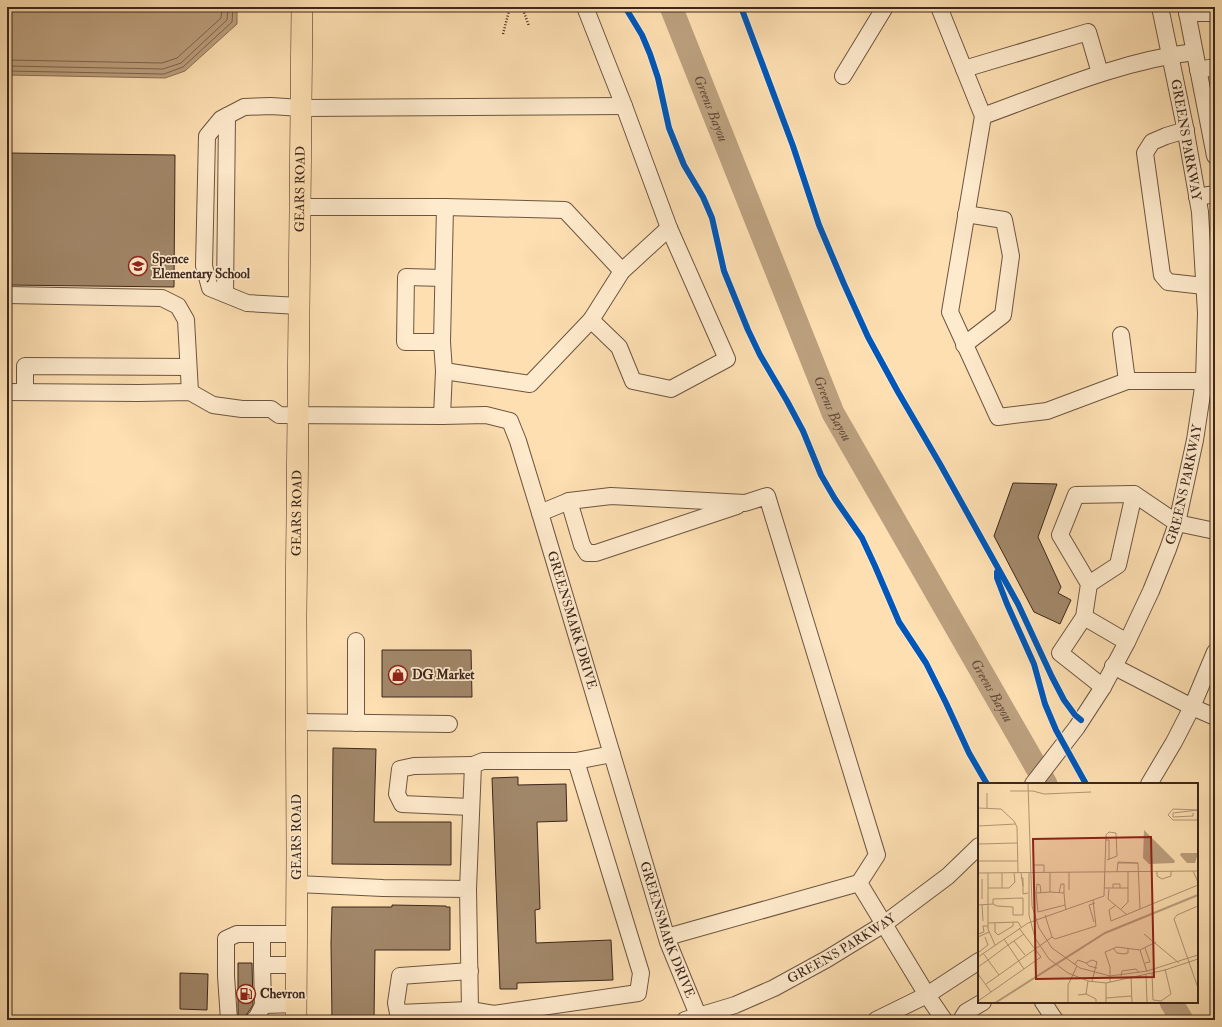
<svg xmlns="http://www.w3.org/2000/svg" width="1222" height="1027" font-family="'IM FELL Double Pica',serif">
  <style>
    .water { fill: #bca07e; stroke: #897057 }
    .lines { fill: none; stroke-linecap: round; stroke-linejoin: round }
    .shore { stroke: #7c644d; stroke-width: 1 }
    .river { stroke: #bca07e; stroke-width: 23 }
    .building { fill: #a18769; stroke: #3d271c }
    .minor-casing { stroke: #6d5541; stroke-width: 18 }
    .major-casing { stroke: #3d271c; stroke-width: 22 }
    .path { stroke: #3d271c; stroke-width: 2.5; stroke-dasharray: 1 2; stroke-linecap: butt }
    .minor { stroke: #feeacc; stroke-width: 16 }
    .major { stroke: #fddfb1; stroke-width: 21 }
    .cycleway-casing { stroke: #feeacc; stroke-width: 8 }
    .cycleway { stroke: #0057b8; stroke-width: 6 }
    .labels { text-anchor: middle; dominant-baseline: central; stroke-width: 3.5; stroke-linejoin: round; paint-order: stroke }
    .street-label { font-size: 13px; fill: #3d271c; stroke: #feeacc }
    .poi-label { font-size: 13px; font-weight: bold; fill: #3d271c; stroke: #feeacc; text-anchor: start }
    .water-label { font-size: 14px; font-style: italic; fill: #634b39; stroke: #feeacc }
    .inset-river { fill: none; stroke: #bca07e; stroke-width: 2 }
    .inset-road { fill: none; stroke: #b09575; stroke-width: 1 }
    .view { fill: #8f2418; fill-opacity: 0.15; stroke: #8f2418; stroke-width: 2 }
    .inset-edge { fill: none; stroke: #3d271c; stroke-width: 2 }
  </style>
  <rect width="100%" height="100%" fill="#fddfb1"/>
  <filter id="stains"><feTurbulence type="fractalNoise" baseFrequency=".005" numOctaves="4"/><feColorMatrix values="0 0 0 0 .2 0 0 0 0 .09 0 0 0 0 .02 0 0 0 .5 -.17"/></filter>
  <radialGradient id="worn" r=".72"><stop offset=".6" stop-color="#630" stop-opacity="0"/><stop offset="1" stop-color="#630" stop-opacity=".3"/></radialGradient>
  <!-- water -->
  <path class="water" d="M 7,7 L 237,7 L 237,24 L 185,71 L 165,78 L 7,75 Z"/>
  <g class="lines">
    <!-- shore -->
    <path class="shore" d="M 7,60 L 162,63 L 177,58 L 221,18 L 222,7
      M 7,66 L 163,69 L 181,63 L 227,20 L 228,7
      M 7,71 L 164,74 L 183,67 L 232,22 L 233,7"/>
    <!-- river -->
    <g class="river">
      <path id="s1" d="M 671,7 L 833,413 L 1046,784"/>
      <path d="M 1171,1002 L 1182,1020"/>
    </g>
  </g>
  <!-- building -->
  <path class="building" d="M 7,153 L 175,155 L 174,287 L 7,285 Z
    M 1013,483 L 1057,484 L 1038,537 L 1061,587 L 1058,593 L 1071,600 L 1060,624 L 1034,612 L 994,536 Z
    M 382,650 L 471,650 L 472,697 L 382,697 Z
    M 333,748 L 376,749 L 374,822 L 451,822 L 451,865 L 332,864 Z
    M 518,777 L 518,785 L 566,784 L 567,821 L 537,822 L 540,909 L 535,910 L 536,943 L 611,940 L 613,980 L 517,983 L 517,989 L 500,989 L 492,778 Z
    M 392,905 L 446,906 L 446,907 L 450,907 L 450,950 L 375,950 L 374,1020 L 332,1020 L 331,943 L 332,907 L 392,907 Z
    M 238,963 L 252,963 L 253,1005 L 245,1017 L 245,1020 L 238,1020 Z
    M 180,973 L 208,974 L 207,1010 L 180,1009 Z"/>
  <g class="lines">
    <defs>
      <g id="minor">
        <path d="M 585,7 L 624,106 L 669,228 L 727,359 L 671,389 L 633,381 L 619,347 L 591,320"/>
        <path d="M 939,7 L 983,116 L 950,312 L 998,417 L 1047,411 L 1127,381 L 1215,381"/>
        <path d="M 1186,7 L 1215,156"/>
        <path d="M 1187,13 L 1215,13"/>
        <path d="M 964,69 L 1088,32 L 1100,73"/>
        <path d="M 1198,70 L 1215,67"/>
        <path d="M 843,76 L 885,7"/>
        <path d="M 983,116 C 1052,91 1121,61 1194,52"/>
        <path d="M 1186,130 L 1166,136 L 1152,142 L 1145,153 L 1162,275 L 1168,282 L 1204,286"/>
        <path d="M 1197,197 L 1215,194"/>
        <path d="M 300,207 L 445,207 L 565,210 L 622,271"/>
        <path d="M 225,294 L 227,116"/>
        <path d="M 7,295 L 162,298 L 178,306 L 186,320 L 190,392"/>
        <path d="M 299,306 L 247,303 L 210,288 L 204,266 L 207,136 L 221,119 L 244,107 L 271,106 L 301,108 L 624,106"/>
        <path d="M 1121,335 L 1127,381"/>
        <path d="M 442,342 L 405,342 L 406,277 L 443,278"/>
        <path d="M 964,345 L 1003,315 L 1011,256 L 1004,220 L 966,214"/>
        <path d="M 444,371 L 530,384 L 591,320 L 622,271 L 669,228"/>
        <path id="s2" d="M 7,392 L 139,393 L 190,392 L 213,405 L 242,409 L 271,409 L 279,415 L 442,416 L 486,415 L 510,421 L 518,441 L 540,513 L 668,942 L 700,1020"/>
        <path d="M 25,392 L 25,366 L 188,367"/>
        <path d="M 442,416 L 444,371 L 442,342 L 445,207"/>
        <path d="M 569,501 L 582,545 L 587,553 L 596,553 L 737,506"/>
        <path d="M 540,513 L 569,501 L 611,496 L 745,503 L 767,496 L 877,855 L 859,883 L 927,995 L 944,1020"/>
        <path d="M 1089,584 L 1118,565 L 1134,494"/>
        <path d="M 1084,617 L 1127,642"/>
        <path d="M 356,641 L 356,723"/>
        <path d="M 1113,666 L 1192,707 L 1215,717"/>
        <path d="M 1103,687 L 1060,653 L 1084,617 L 1089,584 L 1060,535 L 1076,495 L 1134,494 L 1177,523 L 1215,531"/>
        <path d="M 297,722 L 449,724"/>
        <path id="s3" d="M 1033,784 L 1077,727 L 1103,687 L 1127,642 L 1151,591 L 1168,549 L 1177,523 L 1195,440 L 1204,381 L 1206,313 L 1200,212 L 1185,127 L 1160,7"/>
        <path d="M 1149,784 L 1174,742 L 1192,707 L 1215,652"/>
        <path d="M 471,807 L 402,804 L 397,794 L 400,769 L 414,766 L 473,765"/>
        <path d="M 297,884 L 383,888 L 468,889 L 470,1010 L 494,1014 L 638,993 L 641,973 L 576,761 L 612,754"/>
        <path d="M 468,889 L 473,765 L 483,761 L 576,761"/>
        <path d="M 667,937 L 859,883"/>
        <path d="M 262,965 L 262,934"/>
        <path d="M 470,971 L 400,976 L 396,1003 L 398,1013 L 470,1010"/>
        <path d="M 1043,1002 L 1055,1020"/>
        <path d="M 296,1004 L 263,1005 L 262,965 L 297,965"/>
        <path d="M 229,1020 L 226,976 L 226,939 L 237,934 L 297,934"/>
        <path d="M 254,1020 L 257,1017 L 263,1005"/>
        <path id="s4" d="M 685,1020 L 735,1005 L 774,988 L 827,959 L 884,924 L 948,876 L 979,846"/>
        <path d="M 876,1020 L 927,995 L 979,961"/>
        <path d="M 961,1020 L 966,1012 L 983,1002"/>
      </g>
      <g id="major">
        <path id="s5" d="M 296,1020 L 297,853 L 296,617 L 302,7"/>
      </g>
    </defs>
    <!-- minor casing -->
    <use href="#minor" class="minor-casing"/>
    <!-- major casing -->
    <use href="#major" class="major-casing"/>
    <!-- path -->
    <path class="path" d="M 522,7 L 529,26
      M 503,34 L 510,7"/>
    <!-- minor -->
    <use href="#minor" class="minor"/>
    <!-- major -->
    <use href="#major" class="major"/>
    <defs>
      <path id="cycleway" d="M 625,7 L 642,35 L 650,54 L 658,78 L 669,128 L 684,165 L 703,197 L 712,218 L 724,271 L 748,330 L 760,355 L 787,401 L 803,431 L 821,475 L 835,499 L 862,538 L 875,566 L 899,622 L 926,663 L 946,703 L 969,753 L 987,784
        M 741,7 L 793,146 L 819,225 L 844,284 L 868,337 L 898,392 L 940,464 L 1018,604 L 1052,677 L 1064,700 L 1075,715 L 1081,720
        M 997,572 L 997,578 L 1007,604 L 1034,664 L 1045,704 L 1056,730 L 1086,784"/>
    </defs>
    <!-- cycleway casing -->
    <use href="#cycleway" class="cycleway-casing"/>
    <!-- cycleway -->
    <use href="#cycleway" class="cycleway"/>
  </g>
  <!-- icons -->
  <defs>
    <symbol id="school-ring" viewBox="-11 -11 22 22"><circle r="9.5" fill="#feeacc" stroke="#8f2418" stroke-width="1.5"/><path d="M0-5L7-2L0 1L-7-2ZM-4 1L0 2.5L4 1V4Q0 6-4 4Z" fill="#8f2418"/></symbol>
    <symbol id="shop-ring" viewBox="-11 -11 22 22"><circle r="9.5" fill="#feeacc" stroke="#8f2418" stroke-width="1.5"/><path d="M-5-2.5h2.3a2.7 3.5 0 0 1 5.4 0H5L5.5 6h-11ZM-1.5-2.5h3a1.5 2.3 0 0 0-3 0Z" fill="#8f2418"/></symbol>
    <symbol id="fuel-ring" viewBox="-11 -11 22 22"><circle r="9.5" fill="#feeacc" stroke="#8f2418" stroke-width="1.5"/><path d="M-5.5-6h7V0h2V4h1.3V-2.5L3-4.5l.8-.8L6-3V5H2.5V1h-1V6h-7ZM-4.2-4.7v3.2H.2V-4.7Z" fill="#8f2418"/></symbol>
  </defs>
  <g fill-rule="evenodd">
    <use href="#school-ring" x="127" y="255" width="22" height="22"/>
    <use href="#shop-ring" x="387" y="664" width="22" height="22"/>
    <use href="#fuel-ring" x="235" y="983" width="22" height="22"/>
  </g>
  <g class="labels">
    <!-- street labels -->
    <g class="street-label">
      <text transform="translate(1186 140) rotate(80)">GREENS PARKWAY</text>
      <text stroke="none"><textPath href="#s5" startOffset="831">GEARS ROAD</textPath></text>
      <text stroke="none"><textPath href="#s3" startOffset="339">GREENS PARKWAY</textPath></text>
      <text stroke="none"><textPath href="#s5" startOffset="507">GEARS ROAD</textPath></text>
      <text stroke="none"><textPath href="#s2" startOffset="718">GREENSMARK DRIVE</textPath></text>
      <text transform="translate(297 837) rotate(-90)">GEARS ROAD</text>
      <text stroke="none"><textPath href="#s2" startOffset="1042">GREENSMARK DRIVE</textPath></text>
      <text stroke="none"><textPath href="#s4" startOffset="173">GREENS PARKWAY</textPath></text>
    </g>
    <!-- poi labels -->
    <g class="poi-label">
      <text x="152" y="259">Spence<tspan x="152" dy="15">Elementary School</tspan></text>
      <text x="412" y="675">DG Market</text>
      <text x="260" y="994">Chevron</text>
    </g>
    <!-- water labels -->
    <g class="water-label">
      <text stroke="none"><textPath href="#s1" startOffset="109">Greens Bayou</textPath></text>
      <text stroke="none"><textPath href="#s1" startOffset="433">Greens Bayou</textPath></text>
      <text stroke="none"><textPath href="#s1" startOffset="757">Greens Bayou</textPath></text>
    </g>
  </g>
  <!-- overview -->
  <g transform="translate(978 783)">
    <rect width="220" height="220" fill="#fddfb1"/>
    <path d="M 166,47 L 197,78 L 196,80 L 171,81 L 165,75 ZM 203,70 L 220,70 L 217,80 L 209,80 L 202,72 Z" fill="#bca07e"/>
    <path class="inset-river" d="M 17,220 L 127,150 L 220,112"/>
    <path class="inset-road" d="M 50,0 L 54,123 L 61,145 L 74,165 L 102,185 L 132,193 L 169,188 L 220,172M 32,8 L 55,8 L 66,11 L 113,9M 9,10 L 9,25M 0,25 L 23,26 L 36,38 L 39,44 L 40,90M 220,27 L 195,26 L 190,32 L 195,37 L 219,37 L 220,34M 215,30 L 215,33 L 195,34 L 195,30 L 220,27M 0,43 L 38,41M 128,57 L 131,57 L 131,76M 0,61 L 39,60M 0,78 L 39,78M 140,80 L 160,80M 56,82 L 66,82 L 66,90M 179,88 L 179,93 L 184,96 L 193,93 L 193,88M 215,88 L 220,99M 91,89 L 91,107M 139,89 L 140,79 L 160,80 L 162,126M 0,90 L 220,88M 10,90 L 10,146 L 17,162M 24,90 L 24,105M 43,90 L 45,103M 51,90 L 51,132 L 57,155 L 71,176 L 90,190 L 110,198 L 128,200 L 187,187 L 220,176M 72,90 L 72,109 L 58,110 L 60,129 L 87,122 L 88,126M 43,95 L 45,95 L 45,111 L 50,110M 4,96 L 4,116M 10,105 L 31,105 L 37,99 L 36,90M 126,105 L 150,105M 135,105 L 135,101 L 142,101 L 142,105M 131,106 L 130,116 L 148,131M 72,109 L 86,110 L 87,122M 58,110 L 59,101 L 62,102 L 63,110M 81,110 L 83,101 L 86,101 L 86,110M 45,115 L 45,132 L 35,132 L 35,124 L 19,123 L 15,121 L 15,116 ZM 0,122 L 15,121M 4,122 L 5,138M 138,122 L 131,127 L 133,138 L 220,102M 220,123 L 199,132 L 196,136 L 220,205M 143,126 L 150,119 L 150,89M 67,132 L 74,154M 116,139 L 111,122 L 117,120M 10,140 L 40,139 L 43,144M 17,140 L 17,149 L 20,152 L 35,143 L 35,139M 0,151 L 6,149 L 5,143 L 10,143M 166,151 L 201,180M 0,154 L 11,149M 26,156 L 30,162 L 46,151M 36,158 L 47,172M 135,165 L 139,170 L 146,171 L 150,170 L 150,165M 162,167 L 169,189M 1,169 L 10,162 L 7,154M 5,170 L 10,177 L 30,162 L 46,186M 0,174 L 50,140 L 126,113 L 128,52 L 131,49 L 138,50 L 139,73 L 129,77M 108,180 L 111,183 L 119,185M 167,180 L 172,179 L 167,165M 96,182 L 100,177 L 108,180 L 114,177 L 119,179 L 114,198M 0,184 L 10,177 L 21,192 L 8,201M 174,190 L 175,217 L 183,218 L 193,211 L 187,186M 0,191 L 13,209 L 63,174 L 41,145M 21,192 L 74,154 L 77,156 L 118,143 L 115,117M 168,192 L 169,220M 143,193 L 144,188 L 158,186 L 161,190M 153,193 L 154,220M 132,199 L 132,184 L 127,169 L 139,164 L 162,167 L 178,159M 128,200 L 128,220M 108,211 L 110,198M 100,212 L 108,211 L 118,216 L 118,220M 128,215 L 153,213M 0,218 L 13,209M 90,220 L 90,202 L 99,183"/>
    <path class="view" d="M 173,54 L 176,194 L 58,196 L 55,56 Z"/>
    <rect width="220" height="220" class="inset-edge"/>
  </g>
  <!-- margin -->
  <rect width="1222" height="1027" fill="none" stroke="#fddfb1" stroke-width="24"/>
  <rect x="8" y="8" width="1206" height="1011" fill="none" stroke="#3d271c" stroke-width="2"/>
  <rect x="12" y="12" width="1198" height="1003" fill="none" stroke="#3d271c"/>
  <rect width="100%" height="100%" filter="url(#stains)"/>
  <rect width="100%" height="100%" fill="url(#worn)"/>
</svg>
